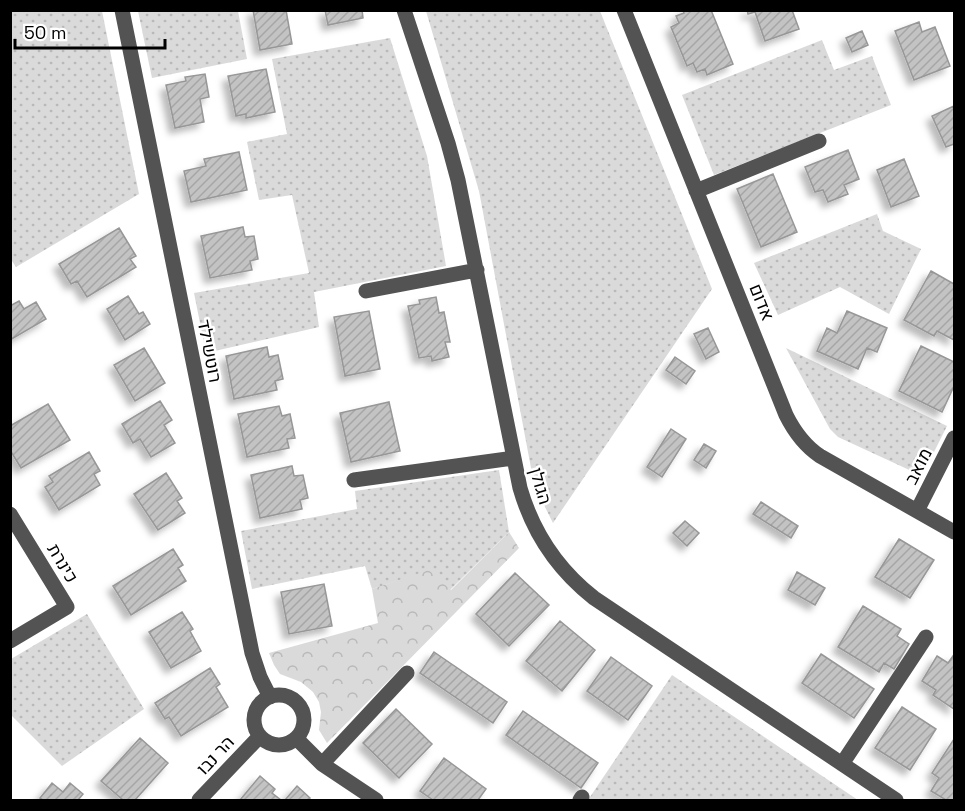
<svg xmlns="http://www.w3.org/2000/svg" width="965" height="811" font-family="'Space Grotesk',Heebo,sans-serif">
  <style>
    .grass { fill: url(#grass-dots) }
    .park { fill: url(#park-crowns) }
    .building { fill: url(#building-hatch); stroke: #979797; stroke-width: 1.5; filter: url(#shadow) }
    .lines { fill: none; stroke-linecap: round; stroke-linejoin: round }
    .minor { stroke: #535353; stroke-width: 15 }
    .labels { text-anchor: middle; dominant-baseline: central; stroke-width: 5; stroke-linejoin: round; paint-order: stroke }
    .street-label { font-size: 18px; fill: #000; stroke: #fff }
  </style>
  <defs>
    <pattern id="grass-dots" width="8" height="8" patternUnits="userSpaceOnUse" patternTransform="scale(1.5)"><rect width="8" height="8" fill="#dadada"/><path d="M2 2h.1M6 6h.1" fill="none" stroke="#b9b9b9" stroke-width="1.8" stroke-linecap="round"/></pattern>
    <pattern id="park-crowns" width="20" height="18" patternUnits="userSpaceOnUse" patternTransform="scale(1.5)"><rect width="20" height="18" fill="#dadada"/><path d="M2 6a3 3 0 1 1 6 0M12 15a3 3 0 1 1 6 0" fill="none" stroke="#b9b9b9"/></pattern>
    <pattern id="building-hatch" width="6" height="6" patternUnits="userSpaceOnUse" patternTransform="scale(1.5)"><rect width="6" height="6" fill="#c3c3c3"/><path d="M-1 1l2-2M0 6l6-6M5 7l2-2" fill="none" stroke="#a6a6a6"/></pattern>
    <filter id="shadow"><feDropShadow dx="-5.5" dy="5.5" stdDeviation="3" flood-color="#0004"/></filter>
  </defs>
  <rect width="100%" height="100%" fill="#fff"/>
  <!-- grass -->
  <path class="grass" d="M 11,10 L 102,11 L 139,194 L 16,267 L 10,258 Z
    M 138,11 L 238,11 L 247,59 L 152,78 Z
    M 426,11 L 600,11 L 712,289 L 553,523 L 545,507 L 531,468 L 479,191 Z
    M 390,38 L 427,156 L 446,266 L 314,292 L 319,327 L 206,353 L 194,293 L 309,273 L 292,195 L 259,200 L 247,142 L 287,134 L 272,59 Z
    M 822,40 L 834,70 L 872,56 L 891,105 L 714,175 L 682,95 Z
    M 877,214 L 883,231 L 921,249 L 889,314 L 840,287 L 778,315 L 754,263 Z
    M 786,348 L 947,426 L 926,468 L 918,474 L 838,437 L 830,429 Z
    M 499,470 L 509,532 L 450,590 L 429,571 L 372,589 L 365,566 L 252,589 L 241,531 L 357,509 L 355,491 Z
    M 87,614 L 144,709 L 62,766 L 11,715 L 11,659 Z
    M 672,675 L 858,800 L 588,800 Z"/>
  <!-- park -->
  <path class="park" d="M 509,532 L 519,548 L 327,743 L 319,730 L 321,712 L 319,702 L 313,692 L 301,682 L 280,674 L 274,665 L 269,653 L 378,623 L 372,589 L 429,570 L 451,590 Z"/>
  <!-- building -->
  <path class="building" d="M 253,10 L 286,10 L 292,44 L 260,50 Z
    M 325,10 L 362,10 L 363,18 L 328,25 Z
    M 683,10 L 711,10 L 733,64 L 707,75 L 705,69 L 697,72 L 693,63 L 687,66 L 671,27 L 679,23 L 676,16 L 684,13 Z
    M 747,10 L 792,10 L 799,29 L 765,41 L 755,12 L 748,14 Z
    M 919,22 L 922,32 L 935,27 L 950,66 L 914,80 L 895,31 Z
    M 862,31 L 868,45 L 852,52 L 846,38 Z
    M 266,69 L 275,112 L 246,118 L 246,114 L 236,116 L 228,76 Z
    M 205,74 L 209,97 L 200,99 L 204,122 L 175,128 L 166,85 L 186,81 L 185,77 Z
    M 954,106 L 954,144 L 946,147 L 932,116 Z
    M 848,150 L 859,179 L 844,185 L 848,194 L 828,202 L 823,190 L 815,192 L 805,167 Z
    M 239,152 L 247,190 L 191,202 L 184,171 L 206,166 L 204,159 Z
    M 904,159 L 919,196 L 891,207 L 877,170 Z
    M 773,174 L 797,232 L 761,247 L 737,189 Z
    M 243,227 L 245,237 L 254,236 L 258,259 L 250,261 L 252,270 L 210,278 L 201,236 Z
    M 119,228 L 136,256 L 130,259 L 136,267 L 87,297 L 77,281 L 71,284 L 59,264 Z
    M 931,271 L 954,284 L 954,340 L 937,331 L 934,336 L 904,320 Z
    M 128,296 L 139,314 L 143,312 L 150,324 L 125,340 L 107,309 Z
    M 436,297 L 439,313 L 444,312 L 450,342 L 445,342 L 449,357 L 432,361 L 431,356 L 419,358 L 408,306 L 420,304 L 419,300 Z
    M 19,301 L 24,309 L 36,302 L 46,319 L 10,340 L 10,306 Z
    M 369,311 L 380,369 L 345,376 L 334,317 Z
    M 847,311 L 887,328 L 877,352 L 867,348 L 858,369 L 817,351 L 827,328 L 837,333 Z
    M 708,328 L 719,352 L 706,359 L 694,334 Z
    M 921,346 L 954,362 L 954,386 L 942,412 L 899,391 Z
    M 267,347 L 269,357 L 278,355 L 283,379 L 275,381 L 277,390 L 234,399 L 226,356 Z
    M 144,348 L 165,383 L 135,401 L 114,365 Z
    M 675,357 L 695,371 L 686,384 L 666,370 Z
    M 160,401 L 172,420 L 164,425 L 175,443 L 151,457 L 140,439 L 133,443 L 122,424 Z
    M 389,402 L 400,451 L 351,462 L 340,413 Z
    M 48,404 L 70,440 L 21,468 L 10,450 L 10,426 Z
    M 279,406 L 282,416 L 290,414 L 295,438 L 287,439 L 289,448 L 247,457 L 238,414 Z
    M 671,429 L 686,439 L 662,477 L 647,467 Z
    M 704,444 L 716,451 L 706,468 L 694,460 Z
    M 89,452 L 100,471 L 94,474 L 100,485 L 59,510 L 45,487 L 53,482 L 49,476 Z
    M 292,466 L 294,476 L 303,475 L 308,498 L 300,500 L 302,509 L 260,518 L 251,475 Z
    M 166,473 L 182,498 L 177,501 L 185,513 L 158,530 L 134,494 Z
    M 761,502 L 798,526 L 791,538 L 753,514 Z
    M 685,521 L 699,533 L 687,546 L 673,533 Z
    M 899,539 L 934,560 L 910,598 L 875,577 Z
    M 173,549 L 183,565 L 178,568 L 186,581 L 131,615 L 113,586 Z
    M 797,572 L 825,588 L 815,605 L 788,590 Z
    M 515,573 L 549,605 L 509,646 L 476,614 Z
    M 324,584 L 332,626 L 289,634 L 281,592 Z
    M 863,606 L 901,629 L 897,636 L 909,644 L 894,669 L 884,663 L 879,672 L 838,647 Z
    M 182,612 L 193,629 L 190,631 L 201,651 L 171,668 L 149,632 Z
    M 560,621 L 595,650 L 562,691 L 526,661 Z
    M 434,652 L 507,702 L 493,723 L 420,673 Z
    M 821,654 L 874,689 L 854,718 L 802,683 Z
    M 937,656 L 948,663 L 953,656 L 954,657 L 954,709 L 933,695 L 936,690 L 922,681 Z
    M 611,657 L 652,686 L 628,720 L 587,691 Z
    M 210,668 L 220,684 L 216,687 L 228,707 L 181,736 L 169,717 L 165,719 L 155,703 Z
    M 902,707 L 936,729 L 910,770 L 875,748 Z
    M 396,709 L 432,744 L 399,778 L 363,743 Z
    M 523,711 L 598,763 L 581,788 L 506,735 Z
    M 140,738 L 168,763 L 135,800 L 123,800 L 101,781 Z
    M 954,739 L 954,800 L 946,800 L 931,791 L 939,778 L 932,773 Z
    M 444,758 L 486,789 L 478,800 L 433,800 L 420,791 Z
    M 260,776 L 275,789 L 272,793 L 281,800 L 240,800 Z
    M 52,783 L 63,792 L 70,783 L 83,794 L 78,800 L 43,800 L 40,798 Z
    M 297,786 L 310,798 L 308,800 L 285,800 Z"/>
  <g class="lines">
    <!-- minor -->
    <path class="minor" d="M 122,10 L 252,653 L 260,677 L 270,697
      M 404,10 L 448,143 L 458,180 L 520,488 C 533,533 557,569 594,598 L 896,800
      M 624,10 L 786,415 C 794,431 805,446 820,456 L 954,532
      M 696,191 L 819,141
      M 366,291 L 477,270
      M 354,480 L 514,458
      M 917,511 L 954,438
      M 10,514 L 67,607 L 10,641
      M254 720a25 25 0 1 1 50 0a25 25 0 1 1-50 0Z
      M 296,738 L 322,764 L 376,800
      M 322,764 L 407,673
      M 842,764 L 926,637
      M 199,800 L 260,736
      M 580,800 L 582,797"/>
  </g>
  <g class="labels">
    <!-- street labels -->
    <g class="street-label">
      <text transform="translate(762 302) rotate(68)">אדום</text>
      <text transform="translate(210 351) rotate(79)">רוטשילד</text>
      <text transform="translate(918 466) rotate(-63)">מואב</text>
      <text transform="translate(541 486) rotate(74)">הגולן</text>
      <text transform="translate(63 563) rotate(59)">כינרת</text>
      <text transform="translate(215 755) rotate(-47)">הר נבו</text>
    </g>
  </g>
  <!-- border -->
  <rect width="965" height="811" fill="none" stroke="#000000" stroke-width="24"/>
  <!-- scale -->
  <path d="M15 39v9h150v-9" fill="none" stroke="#000000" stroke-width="3"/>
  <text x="24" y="39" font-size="18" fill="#000000" stroke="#ffffff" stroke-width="4.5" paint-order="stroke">50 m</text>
</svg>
